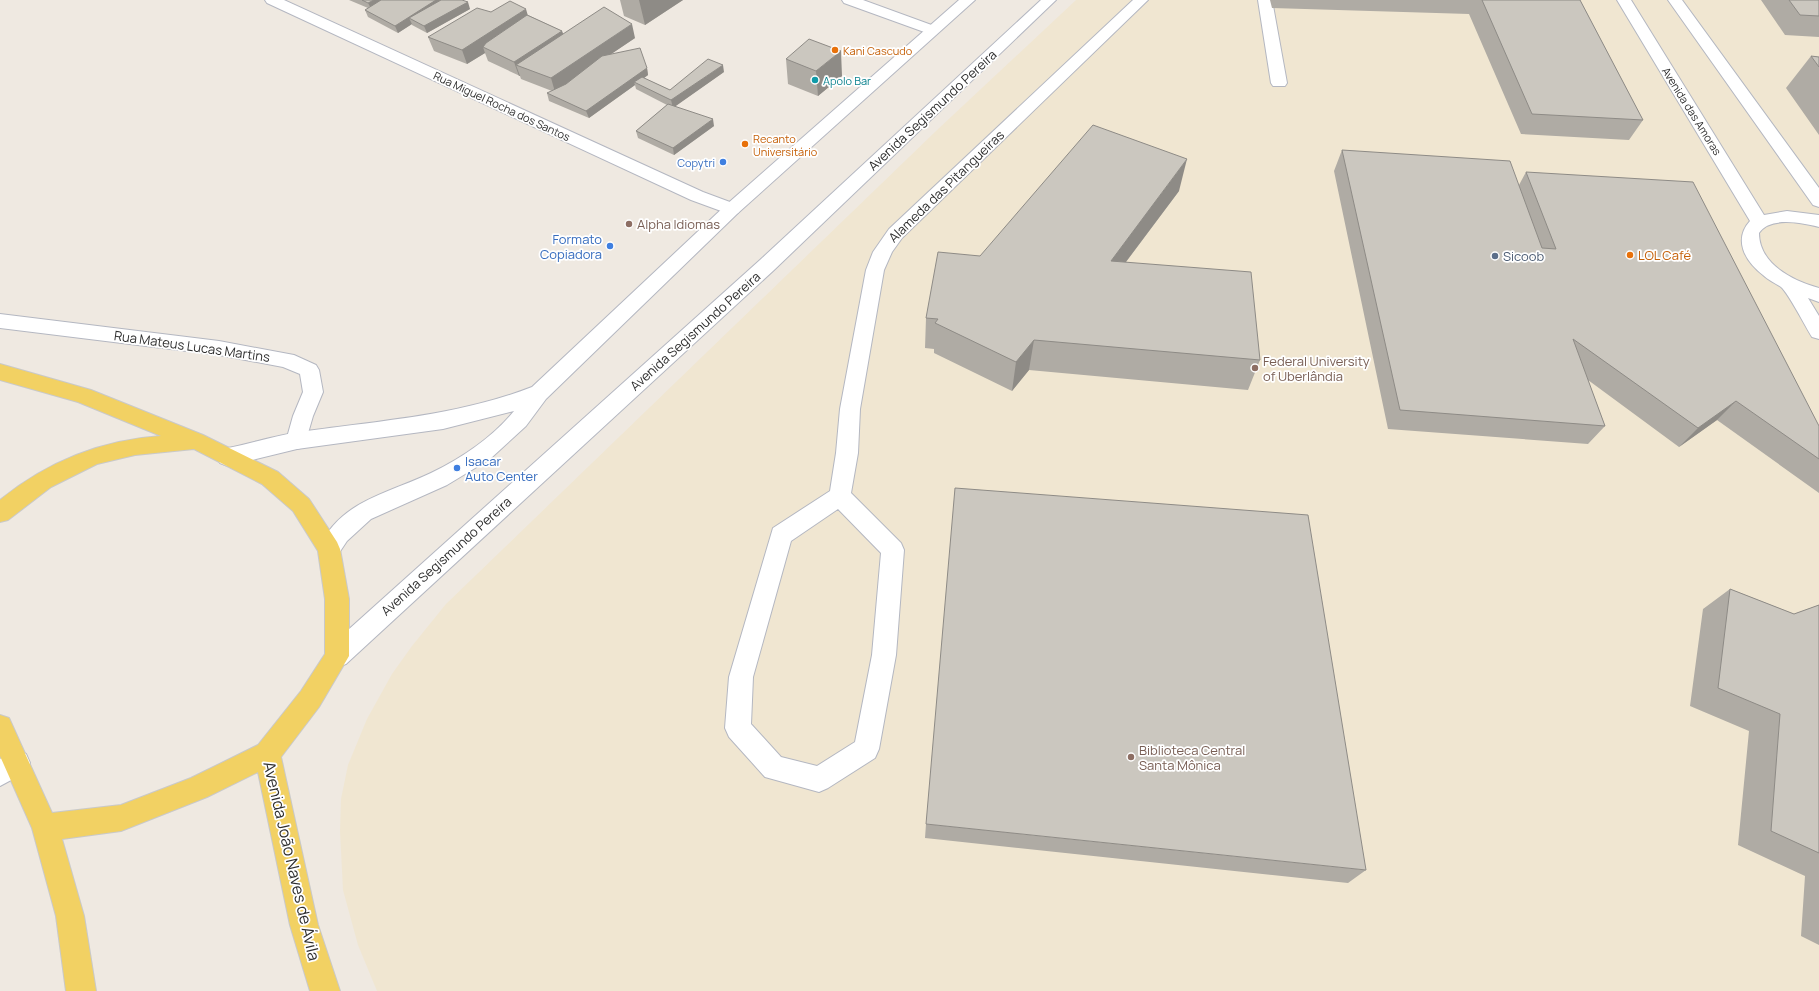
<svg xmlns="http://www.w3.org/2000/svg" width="1819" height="991" font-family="Manrope,sans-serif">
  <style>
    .education { fill: #f0e6d1 }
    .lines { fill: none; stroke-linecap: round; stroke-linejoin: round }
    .service-casing { stroke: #b4b7c1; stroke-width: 2 }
    .minor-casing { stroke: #b4b7c1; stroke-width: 2 }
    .secondary-casing { stroke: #b4b7c1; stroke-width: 2 }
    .primary-casing { stroke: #c9c9c9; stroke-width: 2 }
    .service { fill: #fff; fill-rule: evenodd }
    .minor { fill: #fff; fill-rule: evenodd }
    .secondary { fill: #fff; fill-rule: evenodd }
    .primary { fill: #f2d163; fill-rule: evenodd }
    .wall { fill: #afaba4 }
    .shaded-wall { fill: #8e8b86 }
    .building { fill: #cbc7bf; stroke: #8e8b86 }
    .food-dot { fill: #e8710a; stroke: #fff; stroke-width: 1.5 }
    .culture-dot { fill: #0f9aa8; stroke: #fff; stroke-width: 1.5 }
    .shop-dot { fill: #3f7fe0; stroke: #fff; stroke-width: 1.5 }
    .education-dot { fill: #8d6e63; stroke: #fff; stroke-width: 1.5 }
    .service-dot { fill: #5c6f8a; stroke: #fff; stroke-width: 1.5 }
    .labels { text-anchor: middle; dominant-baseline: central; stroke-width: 3.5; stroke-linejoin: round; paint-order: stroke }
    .far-food-label { font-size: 11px; fill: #c56008; stroke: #fff; text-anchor: start }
    .far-culture-label { font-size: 11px; fill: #0d838f; stroke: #fff; text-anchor: start }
    .far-street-label { font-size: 11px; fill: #2e2e2e; stroke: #fff }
    .far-shop-label { font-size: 11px; fill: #366cbe; stroke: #fff; text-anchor: end }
    .street-label { font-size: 13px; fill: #2e2e2e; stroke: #fff }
    .education-label { font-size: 13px; fill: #785e54; stroke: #fff; text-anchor: start }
    .shop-label { font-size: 13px; fill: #366cbe; stroke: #fff; text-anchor: end }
    .food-label { font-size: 13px; fill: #c56008; stroke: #fff; text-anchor: start }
    .service-label { font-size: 13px; fill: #4e5e75; stroke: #fff; text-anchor: start }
    .near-street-label { font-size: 16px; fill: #2e2e2e; stroke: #fff }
  </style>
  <rect width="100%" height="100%" fill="#efe9e1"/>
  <!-- education -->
  <path class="education" d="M 1076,0 L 1819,0 L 1819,991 L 377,991 L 358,945 L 343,890 L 340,831 L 341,799 L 348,765 L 367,719 L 392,674 L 412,646 L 446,604 L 936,131 Z"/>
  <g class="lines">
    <defs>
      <path id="service" d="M 1133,0 L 1148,0 L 902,238 L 892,252 L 884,270 L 860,409 L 858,453 L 851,493 L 901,543 L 904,550 L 896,655 L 879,749 L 875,758 L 828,788 L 819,792 L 765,777 L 729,737 L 725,728 L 729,677 L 773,528 L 830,491 L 836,453 L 840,409 L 866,270 L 873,252 L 889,229 ZM 838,509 L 881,553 L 872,655 L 855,742 L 817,766 L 781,757 L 751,724 L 753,677 L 791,541 Z
        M 1258,0 L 1272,0 L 1287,83 L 1285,86 L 1273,86 L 1271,83 Z
        M 1617,0 L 1631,0 L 1764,215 L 1787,211 L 1819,215 L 1819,227 C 1802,223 1770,216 1759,233 C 1759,264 1793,281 1819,288 L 1819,302 L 1808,298 L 1819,316 L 1819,339 L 1812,337 C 1805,326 1789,294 1781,287 C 1775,283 1768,280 1763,275 C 1745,261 1733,240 1750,221 Z
        M 1668,0 L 1682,0 L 1819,188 L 1819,207 L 1813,205 Z
        M 0,314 L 219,341 L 294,355 L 316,365 L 319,370 L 323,392 L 313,416 L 304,447 L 297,449 L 290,447 L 286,441 L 293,416 L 303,392 L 300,374 L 283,367 L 219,355 L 0,328 Z"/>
      <path id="minor" d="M 265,0 L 284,0 L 703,192 L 738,205 L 741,209 L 738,213 L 732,215 L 691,200 L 267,3 Z
        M 842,0 L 863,0 L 937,27 L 939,30 L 937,33 L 927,33 L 844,3 Z
        M 17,750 L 26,754 L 30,763 L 26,772 L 0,786 L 0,759 Z"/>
      <path id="secondary" d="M 959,0 L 975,0 L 738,213 L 546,399 L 526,426 L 490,459 L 447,485 L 371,519 L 347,541 L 337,556 L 329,559 L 321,556 L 318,549 C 341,500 387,494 431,473 C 462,458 493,437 514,411 L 443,429 L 297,449 L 228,466 L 220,463 L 217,457 L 220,451 L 228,448 C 252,443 275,436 299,432 C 378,421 457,416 532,387 L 726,205 Z
        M 1041,0 L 1056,0 L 774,270 L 346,664 L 337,667 L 328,664 L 325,656 L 328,648 L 760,260 Z"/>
      <path id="primary" d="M 0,364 L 91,390 L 203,435 L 278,472 L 309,499 L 337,542 L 340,549 L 349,599 L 349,656 L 319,707 L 281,757 L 318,925 L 340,991 L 310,991 L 290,925 L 258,772 L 207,797 L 121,831 L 62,839 L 84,916 L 96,991 L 66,991 L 56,916 L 32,828 L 0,756 L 0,715 L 9,718 L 52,813 L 121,805 L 191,778 L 258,745 L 301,691 L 325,654 L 325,599 L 318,551 L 293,511 L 262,484 L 194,449 L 135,455 L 97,464 L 51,487 L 8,520 L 0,522 L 0,500 C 47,462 101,440 161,436 L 78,402 L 0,380 Z"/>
    </defs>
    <!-- service casing -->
    <use href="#service" class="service-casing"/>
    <!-- minor casing -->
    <use href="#minor" class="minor-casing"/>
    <!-- secondary casing -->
    <use href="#secondary" class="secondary-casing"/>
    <!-- primary casing -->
    <use href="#primary" class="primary-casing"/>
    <!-- service -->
    <use href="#service" class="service"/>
    <!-- minor -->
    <use href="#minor" class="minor"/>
    <!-- secondary -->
    <use href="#secondary" class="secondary"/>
    <!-- primary -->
    <use href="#primary" class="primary"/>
  </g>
  <!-- wall -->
  <path class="wall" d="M 349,0 L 462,0 L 470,9 L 427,33 L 412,25 L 412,24 L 398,33 L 368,17 L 365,10 L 368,8 Z
    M 620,0 L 683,0 L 645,25 L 624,16 Z
    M 1270,0 L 1580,0 L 1643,120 L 1629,140 L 1521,134 L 1469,14 L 1272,8 Z
    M 1761,0 L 1819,0 L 1819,37 L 1785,35 Z
    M 491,12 L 528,15 L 562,31 L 563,34 L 635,38 L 611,54 L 647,68 L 648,75 L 644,78 L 670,90 L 724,72 L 675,106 L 714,126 L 674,155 L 638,138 L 636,131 L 667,105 L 636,89 L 635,85 L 589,118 L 549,101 L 547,93 L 552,91 L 521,79 L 520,76 L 488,61 L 485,53 L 467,64 L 434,51 L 428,37 Z
    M 1811,56 L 1819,57 L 1819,135 L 1786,88 Z
    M 786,59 L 842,76 L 818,96 L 788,84 Z
    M 1342,150 L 1519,185 L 1526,172 L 1819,459 L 1819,493 L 1717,420 L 1679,447 L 1588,380 L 1605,426 L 1588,444 L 1388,429 L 1334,171 Z
    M 1179,191 L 1126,262 L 1260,360 L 1248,390 L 1029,370 L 1012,391 L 934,353 L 934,349 L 925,348 L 926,318 L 980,256 Z
    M 1730,589 L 1794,614 L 1819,605 L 1819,945 L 1801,936 L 1805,876 L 1738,845 L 1749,731 L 1690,706 L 1703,609 Z
    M 926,824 L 1366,870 L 1348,883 L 925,838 Z"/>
  <!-- shaded-wall -->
  <path class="shaded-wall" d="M 374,0 L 390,0 L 372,10 L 368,3 Z
    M 436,0 L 451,0 L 409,18 L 412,24 L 398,33 L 395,26 Z
    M 639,0 L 683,0 L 645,25 Z
    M 468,2 L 470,9 L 427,33 L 424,26 Z
    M 526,9 L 530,23 L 483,47 L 485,53 L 467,64 L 462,50 Z
    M 632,24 L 635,38 L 555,92 L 551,78 Z
    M 562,31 L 567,45 L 516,65 L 520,76 L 519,76 L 514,62 Z
    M 841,51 L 842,76 L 818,96 L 816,71 Z
    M 723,65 L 724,72 L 673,108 L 671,100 Z
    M 647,68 L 648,75 L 637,83 L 634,82 L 635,85 L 589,118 L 586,111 Z
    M 713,119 L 714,126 L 674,155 L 673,148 Z
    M 1187,159 L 1179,191 L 1104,291 L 1111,261 Z
    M 1034,340 L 1029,370 L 1012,391 L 1016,362 Z
    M 1736,401 L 1717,420 L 1679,447 L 1698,428 Z"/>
  <!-- building -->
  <path class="building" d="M 362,0 L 374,0 L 368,3 Z
    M 381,0 L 436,0 L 395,26 L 365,10 Z
    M 441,0 L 462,0 L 468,2 L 424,26 L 409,18 Z
    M 1482,0 L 1580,0 L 1643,120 L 1532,114 Z
    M 1789,0 L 1819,0 L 1819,16 L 1800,15 Z
    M 510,1 L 526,9 L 462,50 L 428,37 L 477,8 L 491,12 Z
    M 604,7 L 632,24 L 551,78 L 516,65 Z
    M 527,15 L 562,31 L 514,62 L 483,47 L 486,43 Z
    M 809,39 L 841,51 L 816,71 L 786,59 Z
    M 640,48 L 647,68 L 586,111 L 547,93 L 566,84 L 602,56 Z
    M 1811,56 L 1819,57 L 1819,67 Z
    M 708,59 L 723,65 L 671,100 L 634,82 L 642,77 L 670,90 Z
    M 668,104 L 713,119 L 673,148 L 636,131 Z
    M 1093,125 L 1187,159 L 1111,261 L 1251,272 L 1260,360 L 1034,340 L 1016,362 L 935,323 L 938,319 L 926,318 L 938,252 L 980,256 Z
    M 1342,150 L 1510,161 L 1542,248 L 1556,249 L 1526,172 L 1693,182 L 1819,426 L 1819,459 L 1736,401 L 1698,428 L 1573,339 L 1605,426 L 1400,410 Z
    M 955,488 L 1308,515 L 1366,870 L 926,824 Z
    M 1730,589 L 1794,614 L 1819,605 L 1819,853 L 1771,831 L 1780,714 L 1718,688 Z"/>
  <!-- markers -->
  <g class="food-dot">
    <circle cx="835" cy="50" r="4"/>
    <circle cx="745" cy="144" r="4"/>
    <circle cx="1630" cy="255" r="4"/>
  </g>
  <circle class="culture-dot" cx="815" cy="80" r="4"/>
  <g class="shop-dot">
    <circle cx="723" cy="162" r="4"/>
    <circle cx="610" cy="246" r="4"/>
    <circle cx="457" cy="468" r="4"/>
  </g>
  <g class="education-dot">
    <circle cx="629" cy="224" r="4"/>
    <circle cx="1255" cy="368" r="4"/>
    <circle cx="1131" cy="757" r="4"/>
  </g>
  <circle class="service-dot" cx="1495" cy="256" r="4"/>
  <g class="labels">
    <!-- far-food labels -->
    <g class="far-food-label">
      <text x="843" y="50">Kani Cascudo</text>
      <text x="753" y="138">Recanto<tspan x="753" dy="13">Universitário</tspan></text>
    </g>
    <!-- far-culture labels -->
    <g class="far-culture-label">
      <text x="823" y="80">Apolo Bar</text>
    </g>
    <!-- far-street labels -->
    <g class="far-street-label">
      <text transform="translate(502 106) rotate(25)">Rua Miguel Rocha dos Santos</text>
      <text transform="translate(1692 111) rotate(58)">Avenida das Amoras</text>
    </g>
    <!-- far-shop labels -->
    <g class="far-shop-label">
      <text x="715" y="162">Copytri</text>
    </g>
    <!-- street labels -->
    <g class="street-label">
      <text transform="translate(932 110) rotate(-43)">Avenida Segismundo Pereira</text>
      <text transform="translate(946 186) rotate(-44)">Alameda das Pitangueiras</text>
      <text transform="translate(695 331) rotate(-42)">Avenida Segismundo Pereira</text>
      <text transform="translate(192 346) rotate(8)">Rua Mateus Lucas Martins</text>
      <text transform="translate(446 556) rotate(-42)">Avenida Segismundo Pereira</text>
    </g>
    <!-- education labels -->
    <g class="education-label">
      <text x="637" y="224">Alpha Idiomas</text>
      <text x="1263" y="361">Federal University<tspan x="1263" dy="15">of Uberlândia</tspan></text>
      <text x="1139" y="750">Biblioteca Central<tspan x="1139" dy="15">Santa Mônica</tspan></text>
    </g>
    <!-- shop labels -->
    <g class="shop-label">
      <text x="602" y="239">Formato<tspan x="602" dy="15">Copiadora</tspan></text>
      <text x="465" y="461" text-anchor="start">Isacar<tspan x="465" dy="15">Auto Center</tspan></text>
    </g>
    <!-- food labels -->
    <g class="food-label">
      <text x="1638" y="255">LOL Café</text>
    </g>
    <!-- service labels -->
    <g class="service-label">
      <text x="1503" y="256">Sicoob</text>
    </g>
    <!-- near-street labels -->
    <g class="near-street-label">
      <text transform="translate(292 861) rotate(77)">Avenida João Naves de Ávila</text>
    </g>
  </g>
</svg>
